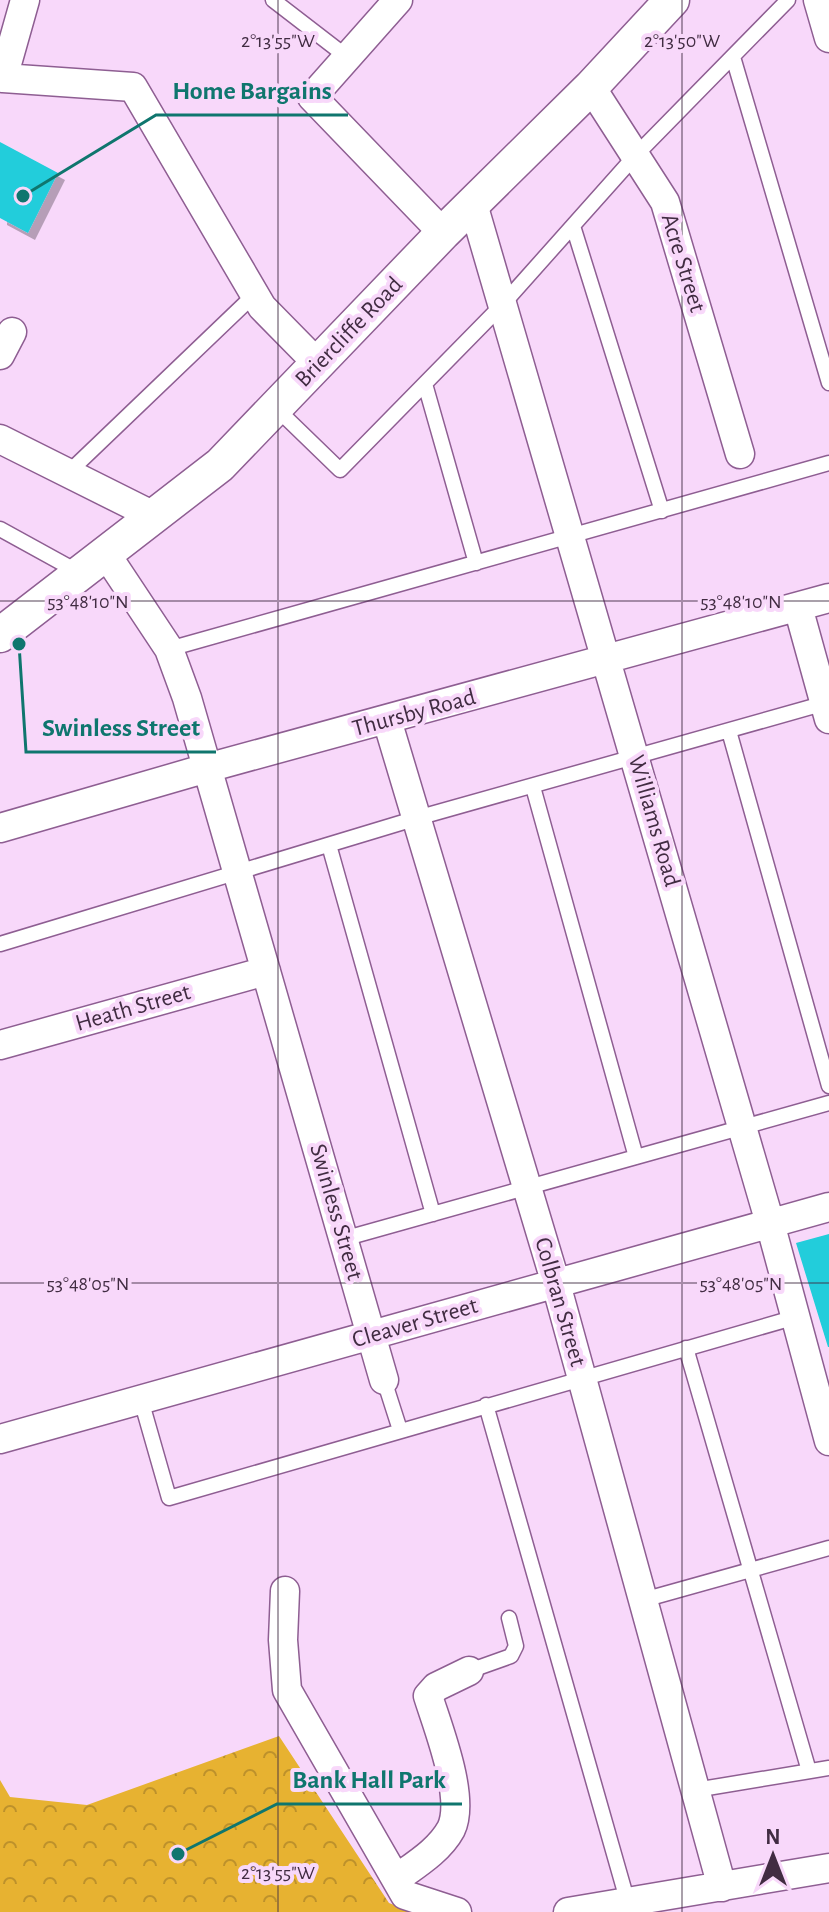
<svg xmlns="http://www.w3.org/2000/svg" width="829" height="1912" font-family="'Alegreya Sans',sans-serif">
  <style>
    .park { fill: url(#park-crowns) }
    .building { fill: #20cddb; filter: url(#shadow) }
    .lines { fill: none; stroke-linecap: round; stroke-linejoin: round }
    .service-casing { stroke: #8e5e92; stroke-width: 17 }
    .minor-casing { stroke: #8e5e92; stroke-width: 31 }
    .tertiary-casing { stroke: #8e5e92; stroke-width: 37 }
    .service { stroke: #fff; stroke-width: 14 }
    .minor { stroke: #fff; stroke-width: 28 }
    .tertiary { stroke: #fff; stroke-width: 34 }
    .ticks { fill: none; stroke: #412c42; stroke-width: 2; stroke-opacity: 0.45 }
    .labels { text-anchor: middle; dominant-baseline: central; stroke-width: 8; stroke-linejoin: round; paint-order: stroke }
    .street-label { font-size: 24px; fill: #412c42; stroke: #f8d8fa }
    .ticks-label { font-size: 20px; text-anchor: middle; fill: #412c42; stroke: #f8d8fa; stroke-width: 8; stroke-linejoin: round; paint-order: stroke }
    .leader { fill: none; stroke: #0f766e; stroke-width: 3 }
    .callout-dot { fill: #0f766e; stroke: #f8d8fa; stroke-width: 3 }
    .callout-label { font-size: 26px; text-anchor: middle; font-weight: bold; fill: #0f766e; stroke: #f8d8fa; stroke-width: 8; stroke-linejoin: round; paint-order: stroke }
  </style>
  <defs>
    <pattern id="park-crowns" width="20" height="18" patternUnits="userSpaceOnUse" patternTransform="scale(2)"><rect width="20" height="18" fill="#e7b231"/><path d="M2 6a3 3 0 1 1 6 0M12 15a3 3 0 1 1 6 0" fill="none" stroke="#bd912b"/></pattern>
    <filter id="shadow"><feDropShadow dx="7" dy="7" stdDeviation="0" flood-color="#0004"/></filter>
  </defs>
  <rect width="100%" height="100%" fill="#f8d8fa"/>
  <!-- park -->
  <path class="park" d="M 279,1736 L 389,1903 L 413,1912 L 0,1912 L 0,1780 L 10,1797 L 87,1805 Z"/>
  <!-- building -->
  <path class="building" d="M 0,142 L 58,173 L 28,233 L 0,218 Z
    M 829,1234 L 829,1347 L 828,1347 L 796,1243 Z"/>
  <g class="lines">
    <defs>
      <path id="service" d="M 273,0 L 347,57
        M 733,57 L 829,383
        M 573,226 L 662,511
        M 425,384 L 476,563
        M 276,408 L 340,470 L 503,304 L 635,156 L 788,0
        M 68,473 L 255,294
        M 0,529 L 80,573
        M 169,649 L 829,463
        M 729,731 L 829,1086
        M 533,787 L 636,1157
        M 329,845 L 433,1214
        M 0,944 L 417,818 L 829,702
        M 343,1239 L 829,1103
        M 686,1348 L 809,1771
        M 384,1380 L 400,1430
        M 141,1400 L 169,1498 L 796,1317
        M 486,1405 L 628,1903
        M 643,1600 L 829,1548
        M 469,1671 L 511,1656 L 516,1646 L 509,1618
        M 695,1790 L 829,1768"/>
      <path id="minor" d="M 25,0 L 3,78 L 133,87 L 262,307 L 319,365
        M 398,0 L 312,97 L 443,233
        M 818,0 L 829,38
        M 591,87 L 665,202 L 740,454
        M 473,204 L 770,1223 L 829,1441
        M 0,355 L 12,332
        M 0,439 L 154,516
        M 106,554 L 169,649 L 187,698 L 384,1380
        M 798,607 L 829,719
        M 387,720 L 556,1284 L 722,1887
        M 0,828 L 207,768 L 829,598
        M 0,1045 L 266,971
        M 0,1439 L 829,1207
        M 285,1591 L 283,1640 L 287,1690 L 405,1895 L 457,1912
        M 396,1879 C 415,1865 439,1851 451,1829 C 466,1798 438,1728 428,1696 L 436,1687 L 469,1671
        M 568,1912 L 829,1868"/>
      <path id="tertiary" d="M 0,635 L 220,465 L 443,233 L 591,87 L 672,0"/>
    </defs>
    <!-- service casing -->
    <use href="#service" class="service-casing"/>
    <!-- minor casing -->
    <use href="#minor" class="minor-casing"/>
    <!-- tertiary casing -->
    <use href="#tertiary" class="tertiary-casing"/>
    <!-- service -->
    <use href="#service" class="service"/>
    <!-- minor -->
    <use href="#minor" class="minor"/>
    <!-- tertiary -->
    <use href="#tertiary" class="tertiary"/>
  </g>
  <!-- ticks -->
  <path class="ticks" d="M 278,0 L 278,1912M 682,0 L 682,1912M 0,601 L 829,601M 0,1283 L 829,1283"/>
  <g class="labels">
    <!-- street labels -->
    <g class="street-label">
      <text transform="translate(683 263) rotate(73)">Acre Street</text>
      <text transform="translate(349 332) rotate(-46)">Briercliffe Road</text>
      <text transform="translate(414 713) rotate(-15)">Thursby Road</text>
      <text transform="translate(654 821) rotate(74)">Williams Road</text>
      <text transform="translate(133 1008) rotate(-16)">Heath Street</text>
      <text transform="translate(336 1212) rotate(74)">Swinless Street</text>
      <text transform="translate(560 1302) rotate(74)">Colbran Street</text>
      <text transform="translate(415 1323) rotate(-16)">Cleaver Street</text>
    </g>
  </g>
  <g class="ticks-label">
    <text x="278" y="47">2°13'55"W</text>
    <text x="682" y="47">2°13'50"W</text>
    <text x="88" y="608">53°48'10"N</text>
    <text x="741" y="608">53°48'10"N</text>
    <text x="88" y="1290">53°48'05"N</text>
    <text x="741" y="1290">53°48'05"N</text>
    <text x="278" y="1879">2°13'55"W</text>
  </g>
  <!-- callouts -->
  <path class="leader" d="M23 196L156 115H348M19 644L26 752H216M178 1854L277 1804H462"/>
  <g class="callout-dot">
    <circle cx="23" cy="196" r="8"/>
    <circle cx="19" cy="644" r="8"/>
    <circle cx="178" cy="1854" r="8"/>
  </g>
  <g class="callout-label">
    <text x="252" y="99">Home Bargains</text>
    <text x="121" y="736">Swinless Street</text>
    <text x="369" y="1788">Bank Hall Park</text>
  </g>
  <!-- north arrow -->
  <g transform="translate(773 1856)" stroke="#f8d8fa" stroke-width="6" paint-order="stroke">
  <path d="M0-6L14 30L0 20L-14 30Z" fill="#412c42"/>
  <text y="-12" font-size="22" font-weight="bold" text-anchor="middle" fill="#412c42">N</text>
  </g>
</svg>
